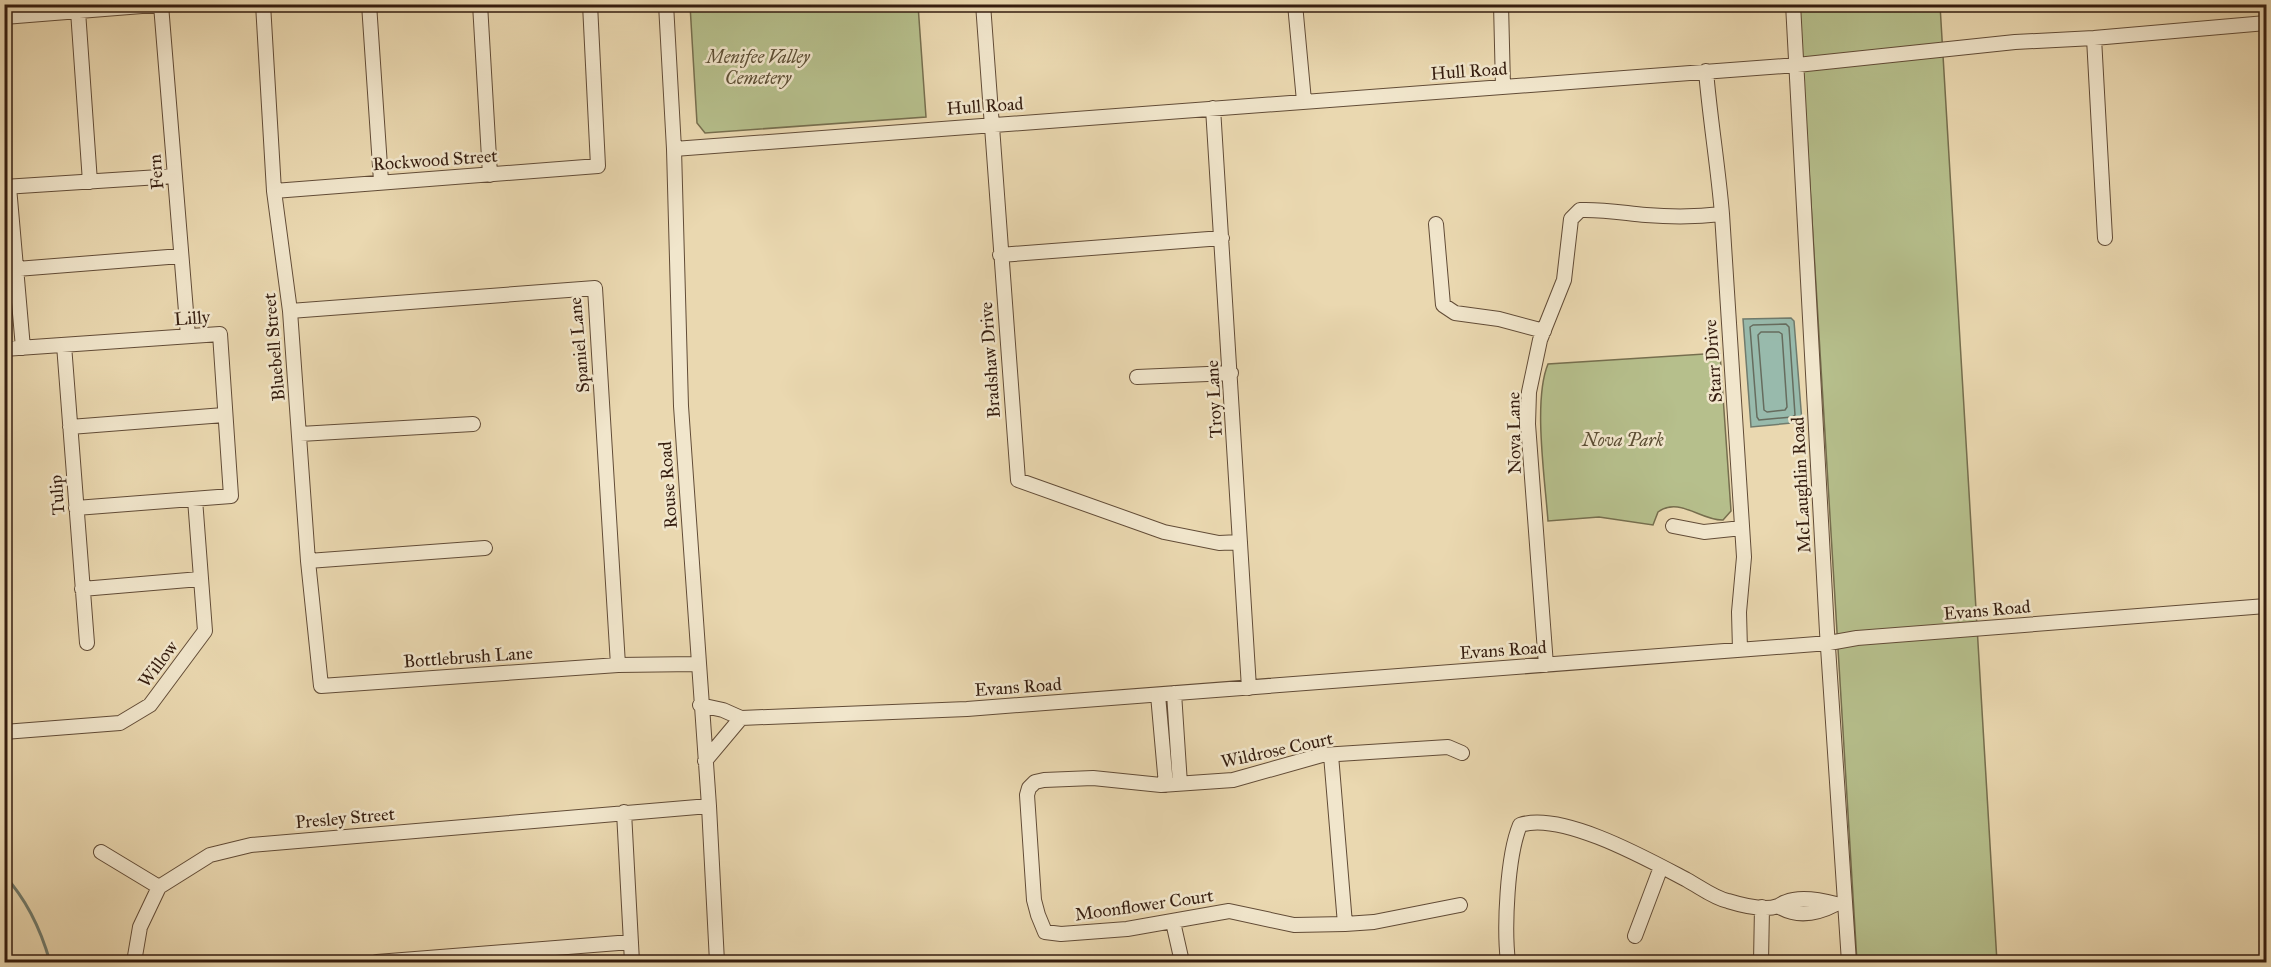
<svg xmlns="http://www.w3.org/2000/svg" width="2271" height="967" font-family="'IM FELL Great Primer',serif">
  <style>
    .green { fill: #b6bf8c; stroke: #766e4e; stroke-width: 1.5 }
    .water { fill: #98baac; stroke: #707b6d; stroke-width: 1.5 }
    .lines { fill: none; stroke-linecap: round; stroke-linejoin: round }
    .shore { stroke: #666c5e; stroke-width: 1.5 }
    .stream { stroke: #707b6d; stroke-width: 3 }
    .minor-casing { stroke: #624c37; stroke-width: 16 }
    .minor { stroke: #f1e6cc; stroke-width: 14 }
    .labels { text-anchor: middle; dominant-baseline: central; stroke-width: 5; stroke-linejoin: round; paint-order: stroke }
    .park-label { font-size: 18px; font-style: italic; fill: #5c4e34; stroke: #f1e6cc }
    .street-label { font-size: 18px; fill: #351d0f; stroke: #f1e6cc }
  </style>
  <rect width="100%" height="100%" fill="#ead8b0"/>
  <filter id="stains"><feTurbulence type="fractalNoise" baseFrequency=".00333" numOctaves="4"/><feColorMatrix values="0 0 0 0 .2 0 0 0 0 .09 0 0 0 0 .02 0 0 0 .5 -.17"/></filter>
  <radialGradient id="worn" r=".72"><stop offset=".6" stop-color="#630" stop-opacity="0"/><stop offset="1" stop-color="#630" stop-opacity=".3"/></radialGradient>
  <!-- green -->
  <path class="green" d="M 690,5 L 918,5 L 926,117 L 705,133 L 697,123 Z
    M 1799,5 L 1940,5 L 1997,962 L 1857,962 Z
    M 1720,353 L 1731,511 L 1723,520 C 1701,521 1679,496 1658,512 L 1653,525 L 1599,517 L 1548,521 C 1545,479 1533,400 1548,364 Z"/>
  <!-- water -->
  <path class="water" d="M 1791,318 L 1794,321 L 1802,422 L 1751,427 L 1743,319 Z"/>
  <g class="lines">
    <!-- shore -->
    <path class="shore" d="M 1786,324 L 1789,327 L 1795,415 L 1792,417 L 1759,420 L 1757,417 L 1750,327 L 1753,325 Z
      M 1761,332 L 1779,332 L 1782,334 L 1787,407 L 1785,410 L 1767,412 L 1764,410 L 1758,335 Z"/>
    <!-- stream -->
    <path class="stream" d="M 4,875 C 27,900 41,930 50,962"/>
    <defs>
      <path id="minor" d="M 263,4 L 274,191 L 290,311 L 308,561 L 321,686 L 618,665 L 697,664
        M 369,4 L 381,181
        M 480,4 L 490,175
        M 666,4 L 674,149 L 681,406 L 709,806 L 717,962
        M 983,4 L 1018,480 L 1164,532 L 1219,543 L 1240,542
        M 1295,4 L 1304,101
        M 1501,4 L 1503,87
        M 1793,4 L 1827,632 L 1849,962
        M 161,5 L 188,336
        M 78,11 L 90,182
        M 4,17 L 167,4
        M 2094,38 L 2105,238
        M 1706,71 C 1710,119 1718,166 1722,214 L 1744,557 L 1739,612 L 1740,650
        M 1213,108 L 1249,688
        M 674,149 L 1797,65 L 2015,42 L 2094,38 L 2266,23
        M 4,187 L 175,176
        M 9,187 L 23,348
        M 274,191 L 598,166 L 590,4
        M 1436,224 L 1443,305 L 1455,313 L 1499,319 L 1544,331
        M 1000,255 L 1222,238
        M 4,270 L 181,256
        M 290,311 L 595,288 L 618,665
        M 64,345 L 87,643
        M 4,349 L 220,334 L 231,496 L 76,508
        M 1137,377 L 1231,373
        M 70,427 L 224,415
        M 300,434 L 473,424
        M 1673,526 L 1704,532 L 1742,528
        M 308,561 L 485,548
        M 82,589 L 200,579
        M 1546,665 L 1528,424 L 1529,392 L 1540,340 L 1564,280 L 1571,219 L 1580,210 C 1602,209 1624,213 1646,215 C 1671,217 1697,217 1722,214
        M 1174,693 L 1180,784
        M 1158,695 L 1166,785
        M 700,705 L 723,710 L 741,718 L 967,709 L 1829,643 L 1857,638 L 2266,606
        M 4,732 L 120,723 L 150,705 L 205,631 L 195,499
        M 1331,755 L 1345,924
        M 705,761 L 741,718
        M 624,812 L 632,962
        M 101,852 L 159,887
        M 1460,905 L 1374,922 L 1345,924 L 1294,925 L 1229,911 L 1127,929 L 1061,934 L 1045,932 L 1038,915 L 1034,900 L 1027,795 L 1029,788 L 1035,782 L 1044,780 L 1093,778 L 1161,785 L 1233,780 L 1322,755 L 1448,747 L 1462,753
        M 1173,922 L 1182,962
        M 1635,936 L 1661,867
        M 134,962 L 140,927 L 159,887 L 210,855 L 251,845 L 709,806
        M 377,962 L 631,942
        M 1508,962 C 1504,928 1507,856 1520,825 C 1562,811 1649,860 1687,880 C 1700,887 1714,898 1728,901 C 1741,905 1765,911 1778,906 C 1779,906 1784,902 1786,902 C 1800,896 1821,900 1836,904 C 1817,914 1797,918 1778,906
        M 1761,962 L 1762,907"/>
    </defs>
    <!-- minor casing -->
    <use href="#minor" class="minor-casing"/>
    <!-- minor -->
    <use href="#minor" class="minor"/>
  </g>
  <g class="labels">
    <!-- park labels -->
    <g class="park-label">
      <text x="758" y="57">Menifee Valley<tspan x="758" dy="21">Cemetery</tspan></text>
      <text x="1623" y="440">Nova Park</text>
    </g>
    <!-- street labels -->
    <g class="street-label">
      <text transform="translate(1469 71) rotate(-4)">Hull Road</text>
      <text transform="translate(985 106) rotate(-4)">Hull Road</text>
      <text transform="translate(435 160) rotate(-4)">Rockwood Street</text>
      <text transform="translate(156 172) rotate(-95)">Fern</text>
      <text transform="translate(192 318) rotate(-4)">Lilly</text>
      <text transform="translate(579 345) rotate(-95)">Spaniel Lane</text>
      <text transform="translate(274 347) rotate(-95)">Bluebell Street</text>
      <text transform="translate(990 360) rotate(-94)">Bradshaw Drive</text>
      <text transform="translate(1713 361) rotate(-94)">Starr Drive</text>
      <text transform="translate(1214 399) rotate(-93)">Troy Lane</text>
      <text transform="translate(1514 433) rotate(-91)">Nova Lane</text>
      <text transform="translate(668 485) rotate(-94)">Rouse Road</text>
      <text transform="translate(1801 485) rotate(-93)">McLaughlin Road</text>
      <text transform="translate(57 495) rotate(-94)">Tulip</text>
      <text transform="translate(1987 610) rotate(-5)">Evans Road</text>
      <text transform="translate(1503 650) rotate(-4)">Evans Road</text>
      <text transform="translate(468 657) rotate(-4)">Bottlebrush Lane</text>
      <text transform="translate(158 664) rotate(-53)">Willow</text>
      <text transform="translate(1018 687) rotate(-4)">Evans Road</text>
      <text transform="translate(1277 750) rotate(-12)">Wildrose Court</text>
      <text transform="translate(345 818) rotate(-5)">Presley Street</text>
      <text transform="translate(1144 905) rotate(-8)">Moonflower Court</text>
    </g>
  </g>
  <!-- margin -->
  <rect width="2271" height="967" fill="none" stroke="#ead8b0" stroke-width="24"/>
  <rect x="6" y="6" width="2259" height="955" fill="none" stroke="#351d0f" stroke-width="3"/>
  <rect x="12" y="12" width="2247" height="943" fill="none" stroke="#351d0f" stroke-width="1.5"/>
  <rect width="100%" height="100%" filter="url(#stains)"/>
  <rect width="100%" height="100%" fill="url(#worn)"/>
</svg>
